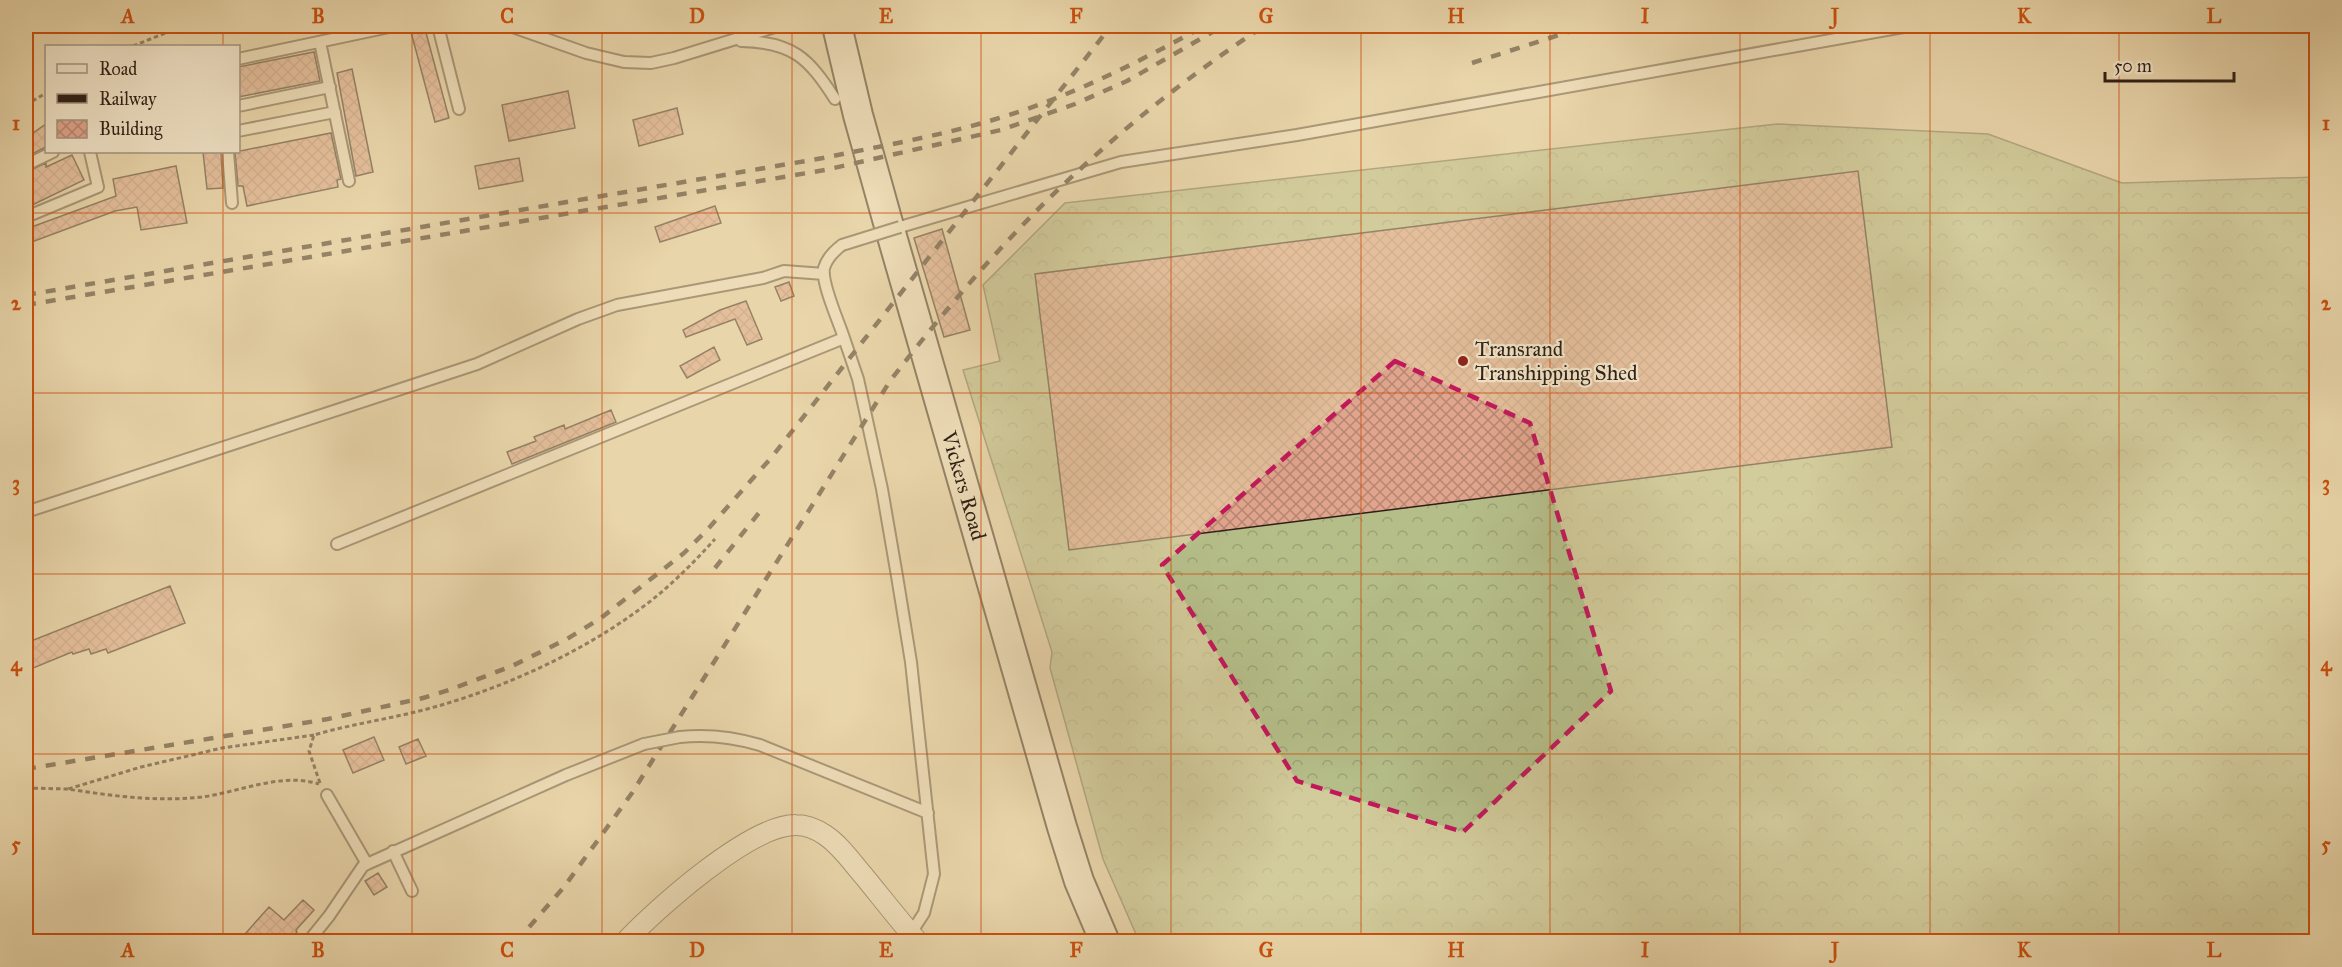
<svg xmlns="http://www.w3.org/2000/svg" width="2342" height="967" font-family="'IM FELL Great Primer',serif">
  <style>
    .forest { fill: url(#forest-crowns); stroke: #726e50; stroke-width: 1.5 }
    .building { fill: url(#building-cross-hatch); stroke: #2e1f16; stroke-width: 1.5 }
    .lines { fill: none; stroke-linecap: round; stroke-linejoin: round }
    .lane-casing { stroke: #5d4d3b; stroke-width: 14 }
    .street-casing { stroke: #5d4d3b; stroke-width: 22 }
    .secondary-casing { stroke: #2e1f16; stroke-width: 32 }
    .path { stroke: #2e1f16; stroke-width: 3; stroke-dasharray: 4.5 3; stroke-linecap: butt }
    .lane { stroke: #f1e4c8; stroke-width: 10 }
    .street { stroke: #f1e4c8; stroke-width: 20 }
    .secondary { stroke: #f1e4c8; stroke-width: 28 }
    .rail { stroke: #2e1f16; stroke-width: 4.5; stroke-dasharray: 10 10; stroke-linecap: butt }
    .lane-bridge-casing { stroke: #5d4d3b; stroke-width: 14; stroke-linecap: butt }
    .lane-bridge { stroke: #f1e4c8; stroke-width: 10 }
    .marked { fill: none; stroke: #c2185b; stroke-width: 4.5; stroke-dasharray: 12 8; stroke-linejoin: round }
    .grid { fill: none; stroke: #cc500e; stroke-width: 1.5; stroke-opacity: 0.55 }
    .poi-dot { fill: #8f2418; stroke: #f1e4c8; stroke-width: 2 }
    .labels { text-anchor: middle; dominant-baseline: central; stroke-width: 4.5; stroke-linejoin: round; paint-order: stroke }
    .poi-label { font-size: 21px; fill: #2e1f16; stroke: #f1e4c8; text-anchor: start }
    .street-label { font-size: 21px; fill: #2e1f16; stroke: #f1e4c8 }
    .neatline { fill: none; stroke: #cc500e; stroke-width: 2 }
    .grid-label { font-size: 20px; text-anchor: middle; font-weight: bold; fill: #cc500e }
  </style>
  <defs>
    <pattern id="forest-crowns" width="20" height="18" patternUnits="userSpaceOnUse" patternTransform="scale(1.5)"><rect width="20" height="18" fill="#b5be89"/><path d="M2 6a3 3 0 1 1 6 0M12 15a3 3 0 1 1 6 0" fill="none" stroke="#9ca376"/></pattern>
    <pattern id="building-cross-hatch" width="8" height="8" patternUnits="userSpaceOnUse" patternTransform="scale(1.5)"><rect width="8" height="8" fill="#e1a58d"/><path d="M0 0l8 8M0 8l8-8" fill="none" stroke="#b78672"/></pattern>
  </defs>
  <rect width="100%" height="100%" fill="#e9d6aa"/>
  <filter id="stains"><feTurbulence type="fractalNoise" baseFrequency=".00333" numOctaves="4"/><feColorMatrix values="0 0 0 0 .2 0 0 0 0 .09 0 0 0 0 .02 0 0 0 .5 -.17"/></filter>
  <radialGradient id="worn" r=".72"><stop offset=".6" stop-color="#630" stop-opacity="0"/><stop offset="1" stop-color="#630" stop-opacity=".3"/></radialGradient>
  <!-- forest -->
  <path class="forest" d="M 1777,124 L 1988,134 L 2122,183 L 2316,177 L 2316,941 L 1139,941 L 1103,859 L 1050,668 L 1052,652 L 963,370 L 1000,361 L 983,285 L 1065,203 Z"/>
  <!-- building -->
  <path class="building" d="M 425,29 L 449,118 L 435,122 L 411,32 Z
    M 314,52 L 320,81 L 238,97 L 238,67 Z
    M 352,69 L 373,172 L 356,176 L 337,73 Z
    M 568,91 L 575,128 L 509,141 L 502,105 Z
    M 677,108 L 683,134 L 639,146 L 633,120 Z
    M 46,124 L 46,147 L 26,157 L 26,138 Z
    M 331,133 L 341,179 L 337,180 L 338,187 L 247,206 L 243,186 L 238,186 L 235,152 Z
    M 203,152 L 221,152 L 223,188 L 207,189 Z
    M 72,155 L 84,180 L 26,208 L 26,172 L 46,163 L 46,167 Z
    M 519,158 L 523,181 L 479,189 L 475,166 Z
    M 176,166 L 187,223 L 141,230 L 137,207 L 115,211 L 29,243 L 26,229 L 116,196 L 113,179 Z
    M 1858,171 L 1892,447 L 1069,550 L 1035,274 Z
    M 715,206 L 721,223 L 660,242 L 655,227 Z
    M 942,229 L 970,330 L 944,337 L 914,238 Z
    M 789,282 L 794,296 L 781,301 L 775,287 Z
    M 746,301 L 762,339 L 747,345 L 735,319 L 686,337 L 683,330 L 720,310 Z
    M 714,347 L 720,360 L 687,378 L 680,366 Z
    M 611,410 L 616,422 L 512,464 L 507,452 L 536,441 L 534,437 L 564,425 L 565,429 Z
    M 170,586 L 185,623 L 108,653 L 106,649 L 91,654 L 89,649 L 73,654 L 72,652 L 26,671 L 26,643 Z
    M 374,737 L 384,760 L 353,773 L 343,750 Z
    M 418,739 L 426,756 L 406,764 L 399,747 Z
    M 378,873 L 387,887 L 374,895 L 365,881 Z
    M 303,900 L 314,910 L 296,930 L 297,932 L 289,942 L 238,942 L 269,907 L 284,920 Z"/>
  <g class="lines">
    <defs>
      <path id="lane" d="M 438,26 L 459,109
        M 510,26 L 586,53 L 624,62 L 651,63 L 674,58 L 778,26
        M 741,41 C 792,42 808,57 835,99
        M 320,42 L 349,181
        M 238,59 L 394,26
        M 238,106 L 330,87
        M 238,131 L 335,112
        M 228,152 L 232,203
        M 26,165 L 53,152
        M 26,217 L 98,187 L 90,152
        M 900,227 L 1121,162 L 1297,135 L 1909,26
        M 844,338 L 858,379 L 882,489 L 897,576 L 911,662 L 934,874 L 924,913 L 911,933 L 901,942
        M 26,512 L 477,364 L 578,319 L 617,305 L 763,278 L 784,271 L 824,274
        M 337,544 L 844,338 C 839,322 821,283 824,268 C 827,258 834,251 842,245
        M 680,737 C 709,734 733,737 760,745 L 928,813
        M 327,795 L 367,864
        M 393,851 L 412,891
        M 308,942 L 329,916 L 363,866 L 367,864 L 566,775 L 644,744"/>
      <path id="street" d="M 625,942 C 656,909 751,824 796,825 C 806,825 816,829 825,835 C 840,845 851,861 863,875 C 881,897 899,920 918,942"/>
      <g id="secondary">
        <path id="s1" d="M 837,26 L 858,115 L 887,219 L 1062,827 L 1079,881 L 1105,942"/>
      </g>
    </defs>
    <!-- lane casing -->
    <use href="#lane" class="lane-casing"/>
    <!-- street casing -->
    <use href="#street" class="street-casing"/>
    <!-- secondary casing -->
    <use href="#secondary" class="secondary-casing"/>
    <!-- path -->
    <path class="path" d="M 133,46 L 183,26
      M 26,105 L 46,93
      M 314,735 L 222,748 L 141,767 L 68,789 C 112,796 157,802 202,797 C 240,792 281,772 319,784
      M 320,783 L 309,751 L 314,735 C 355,723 397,718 438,706 C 515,684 602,643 664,590 C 682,574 699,557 715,539
      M 26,788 L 68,789"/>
    <!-- lane -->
    <use href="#lane" class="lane"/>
    <!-- street -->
    <use href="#street" class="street"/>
    <!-- secondary -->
    <use href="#secondary" class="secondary"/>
    <!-- rail -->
    <path class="rail" d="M 1472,63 L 1587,26
      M 26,295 L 823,158 C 881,146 940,136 996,119 C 1070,97 1137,63 1204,26
      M 26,305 L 825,170 L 1001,130 L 1075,104 L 1127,81 L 1223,26
      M 715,568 L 762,509
      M 26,769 L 328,719 L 423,698 L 452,689 L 512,666 L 567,639 L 601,618 L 684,553 L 707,530 L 771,458 L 1111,26
      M 516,942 L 564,887 L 632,793 L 890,381 C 950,303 1015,227 1088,162 C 1142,113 1203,66 1264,26"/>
    <defs>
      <path id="lane-bridge" d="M 842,245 L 900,227
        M 644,744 L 680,737"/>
    </defs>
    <!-- lane-bridge casing -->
    <use href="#lane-bridge" class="lane-bridge-casing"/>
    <!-- lane-bridge -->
    <use href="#lane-bridge" class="lane-bridge"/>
  </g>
  <!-- marked area -->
  <path d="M0 0H2342V967H0ZM 1395,361 L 1530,423 L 1611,691 L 1463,832 L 1297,781 L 1162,565 Z" fill="#e9d6aa" fill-opacity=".55" fill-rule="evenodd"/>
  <path class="marked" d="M 1395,361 L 1530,423 L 1611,691 L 1463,832 L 1297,781 L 1162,565 Z"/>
  <!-- grid -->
  <path class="grid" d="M 223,26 L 223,46M 412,26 L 412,942M 602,26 L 602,942M 792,26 L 792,942M 981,26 L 981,942M 1171,26 L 1171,942M 1361,26 L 1361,942M 1550,26 L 1550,942M 1740,26 L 1740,942M 1930,26 L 1930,942M 2119,26 L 2119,942M 223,152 L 223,942M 26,213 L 2316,213M 26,393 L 2316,393M 26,574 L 2316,574M 26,754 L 2316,754"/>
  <!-- markers -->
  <circle class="poi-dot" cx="1463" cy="361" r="6"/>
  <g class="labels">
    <!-- poi labels -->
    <g class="poi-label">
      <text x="1475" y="349">Transrand<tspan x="1475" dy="24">Transhipping Shed</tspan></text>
    </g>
    <!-- street labels -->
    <g class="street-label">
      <text stroke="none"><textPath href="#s1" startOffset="477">Vickers Road</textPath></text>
    </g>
  </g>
  <!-- margin -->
  <rect width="2342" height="967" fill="none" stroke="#e9d6aa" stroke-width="66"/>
  <!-- legend -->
  <rect x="45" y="45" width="195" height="108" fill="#f1e4c8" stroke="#a39581" stroke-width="1.5"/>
  <rect x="57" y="64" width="30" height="9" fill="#f1e4c8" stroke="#a39581" stroke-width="1.5"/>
  <text x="99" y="75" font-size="18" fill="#2e1f16">Road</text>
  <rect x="57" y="94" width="30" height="9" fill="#2e1f16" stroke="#a39581" stroke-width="1.5"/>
  <text x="99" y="105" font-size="18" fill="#2e1f16">Railway</text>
  <rect x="57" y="120" width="30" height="18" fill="url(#building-cross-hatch)" stroke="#a39581" stroke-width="1.5"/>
  <text x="99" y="135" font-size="18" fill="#2e1f16">Building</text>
  <!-- scale -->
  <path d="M2105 72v9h129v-9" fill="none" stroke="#2e1f16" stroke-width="3"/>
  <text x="2114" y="72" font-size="18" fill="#2e1f16" stroke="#f1e4c8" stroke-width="4.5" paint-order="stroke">50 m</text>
  <rect x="33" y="33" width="2276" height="901" class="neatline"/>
  <g class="grid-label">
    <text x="128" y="23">A</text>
    <text x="318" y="23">B</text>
    <text x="507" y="23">C</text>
    <text x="697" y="23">D</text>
    <text x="886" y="23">E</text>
    <text x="1076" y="23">F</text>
    <text x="1266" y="23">G</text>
    <text x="1456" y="23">H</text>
    <text x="1645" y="23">I</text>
    <text x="1835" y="23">J</text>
    <text x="2024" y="23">K</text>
    <text x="2214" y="23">L</text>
    <text x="16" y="130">1</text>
    <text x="2326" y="130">1</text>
    <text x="16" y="310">2</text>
    <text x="2326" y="310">2</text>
    <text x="16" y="490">3</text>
    <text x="2326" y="490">3</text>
    <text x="16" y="671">4</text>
    <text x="2326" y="671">4</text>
    <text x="16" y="851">5</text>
    <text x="2326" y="851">5</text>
    <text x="128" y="957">A</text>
    <text x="318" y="957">B</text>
    <text x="507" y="957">C</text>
    <text x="697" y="957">D</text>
    <text x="886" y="957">E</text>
    <text x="1076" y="957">F</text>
    <text x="1266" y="957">G</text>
    <text x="1456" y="957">H</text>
    <text x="1645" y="957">I</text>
    <text x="1835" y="957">J</text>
    <text x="2024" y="957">K</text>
    <text x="2214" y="957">L</text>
  </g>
  <rect width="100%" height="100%" filter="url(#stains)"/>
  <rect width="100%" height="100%" fill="url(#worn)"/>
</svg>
